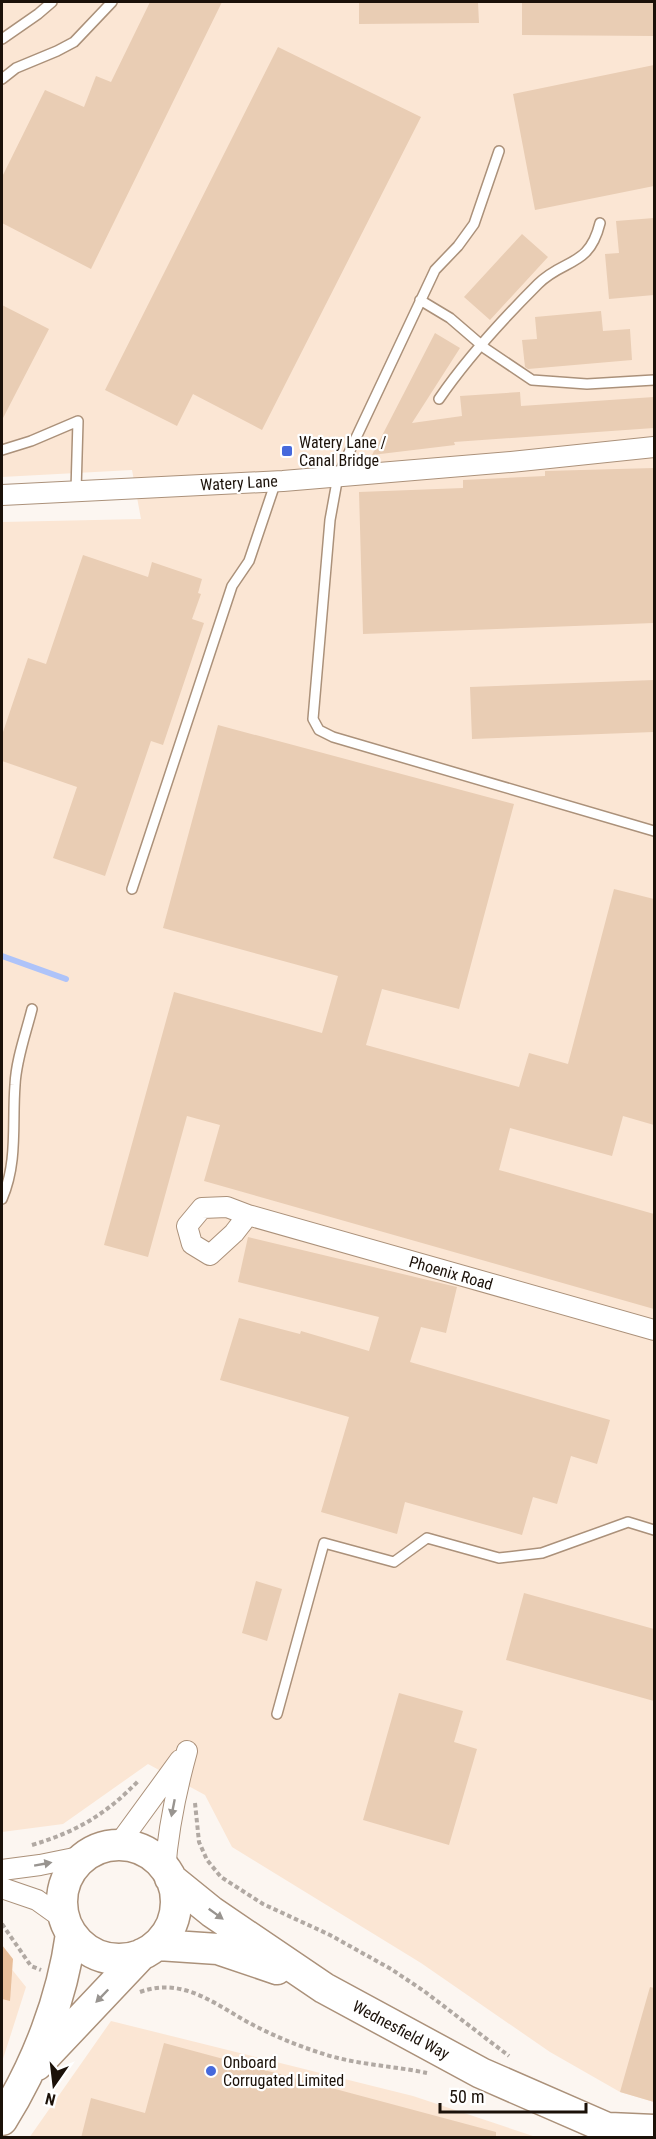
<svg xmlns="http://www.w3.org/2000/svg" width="656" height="2139" font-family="'Roboto Condensed',sans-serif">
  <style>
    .built { fill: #fbe6d4 }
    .green { fill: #e8be9a }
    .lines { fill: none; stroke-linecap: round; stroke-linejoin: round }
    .stream { stroke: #aec3f9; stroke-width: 6 }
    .building { fill: #e9cdb4 }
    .lane-casing { stroke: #ab917a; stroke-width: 12 }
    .street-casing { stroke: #ab917a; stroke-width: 22 }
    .primary-casing { stroke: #ab917a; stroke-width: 33 }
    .path { stroke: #b1a9a3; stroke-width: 4; stroke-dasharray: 4.5 3; stroke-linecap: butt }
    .lane { stroke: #fff; stroke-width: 9 }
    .street { stroke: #fff; stroke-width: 20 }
    .primary { stroke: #fff; stroke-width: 30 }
    .oneway { fill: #989490 }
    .poi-dot { fill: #4669dc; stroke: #fff; stroke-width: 2 }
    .labels { text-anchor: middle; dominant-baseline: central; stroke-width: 4.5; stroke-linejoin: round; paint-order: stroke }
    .poi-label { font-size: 16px; fill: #1b1109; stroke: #fff; text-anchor: start }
    .street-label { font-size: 16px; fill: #1b1109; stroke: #fff }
  </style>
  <rect width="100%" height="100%" fill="#fcf6f1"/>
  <!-- built -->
  <path class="built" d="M 2,2 L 654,2 L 654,2102 L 620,2092 L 550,2052 L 421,1963 L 232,1847 L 205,1795 L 148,1764 L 63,1824 L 2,1832 L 2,522 L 141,519 L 132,470 L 2,477 Z
    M 2,1957 L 26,1987 L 2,2062 Z
    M 111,2021 L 413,2096 L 536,2137 L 29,2138 Z"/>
  <!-- green -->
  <path class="green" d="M 2,1945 L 13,1959 L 10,2001 L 2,1999 Z"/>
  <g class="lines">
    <!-- stream -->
    <path class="stream" d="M 2,956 L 66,979"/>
  </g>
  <!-- building -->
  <path class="building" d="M 150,2 L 222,2 L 91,269 L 2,223 L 2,177 L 45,90 L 84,107 L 96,76 L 111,82 Z
    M 359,2 L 478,2 L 479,23 L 359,24 Z
    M 522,2 L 654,2 L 654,36 L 522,35 Z
    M 278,47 L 421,117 L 262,430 L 193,394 L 177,426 L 105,390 Z
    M 654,65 L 654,186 L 535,210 L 513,94 Z
    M 654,218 L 654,295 L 609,299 L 605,254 L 619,253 L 616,221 Z
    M 522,234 L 548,257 L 490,320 L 464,297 Z
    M 2,305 L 49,329 L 2,420 Z
    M 601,311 L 603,331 L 630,329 L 632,360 L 528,369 L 525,367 L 522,340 L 537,339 L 535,317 Z
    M 435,333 L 460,348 L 412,423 L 462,416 L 460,396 L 520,392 L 521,406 L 654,397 L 654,428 L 454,442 L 455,445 L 372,455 Z
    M 654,468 L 654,623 L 363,634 L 359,492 L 463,488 L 463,480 L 545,476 L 545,471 Z
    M 83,555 L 148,577 L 152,562 L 202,579 L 198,593 L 201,594 L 192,619 L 204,623 L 163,745 L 151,741 L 105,876 L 53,858 L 77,787 L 2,761 L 2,735 L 28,658 L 46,664 Z
    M 654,680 L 654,732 L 472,739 L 470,687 Z
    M 218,725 L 514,804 L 459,1009 L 382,989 L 366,1045 L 519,1087 L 529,1053 L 568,1064 L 614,889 L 654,899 L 654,1125 L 623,1116 L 612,1156 L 510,1128 L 499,1170 L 654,1214 L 654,1309 L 204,1181 L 220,1125 L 187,1116 L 148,1257 L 104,1245 L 174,992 L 322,1033 L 338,976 L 163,928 Z
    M 248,1237 L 457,1287 L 446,1333 L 421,1327 L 410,1362 L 610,1420 L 597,1464 L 571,1456 L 557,1504 L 533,1497 L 522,1535 L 405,1502 L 397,1534 L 321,1512 L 349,1417 L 220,1380 L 239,1318 L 300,1334 L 301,1331 L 369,1351 L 379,1317 L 238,1282 Z
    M 256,1581 L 282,1589 L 267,1641 L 242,1633 Z
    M 524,1593 L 654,1629 L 654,1701 L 506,1660 Z
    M 399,1693 L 463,1711 L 454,1742 L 477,1749 L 449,1845 L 363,1820 Z
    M 650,1987 L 654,1988 L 654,2102 L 620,2092 Z
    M 164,2043 L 496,2132 L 496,2138 L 81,2138 L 91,2098 L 145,2113 Z"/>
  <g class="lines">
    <defs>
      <path id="lane" d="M 2,39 L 38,14 L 52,2
        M 2,79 L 16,68 L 57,51 L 74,42 L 112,2
        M 499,151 L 474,224 L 458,246 L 435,270 L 338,476 L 330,520 L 313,719 L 319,730 L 333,737 L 654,831
        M 420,300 L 450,318 L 486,349 L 532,380 L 587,384 L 654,380
        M 439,399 C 467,358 502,320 538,284 C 564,258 589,268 600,223
        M 2,450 L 31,441 L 78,421 L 76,491
        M 132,889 L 232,586 L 249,561 L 276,481
        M 2,1199 C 18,1162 12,1123 15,1085 C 16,1060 26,1033 32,1009
        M 277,1714 L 324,1543 L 394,1562 L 427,1538 L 499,1558 L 542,1553 L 628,1522 L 654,1530"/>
      <path id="street" d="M 2,495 L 283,481 L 511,462 L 654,447
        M 227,1207 L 248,1215 L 234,1233 L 210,1255 L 192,1244 L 187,1226 L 202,1208 Z
        M 248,1215 L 654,1330
        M 118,1845 L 180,1760
        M 2,1870 L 40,1865 L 84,1856
        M 165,1871 C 168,1829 176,1791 187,1751
        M 2,1888 L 37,1900 L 65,1920"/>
      <path id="primary" d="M62 1902a57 57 0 1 1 114 0a57 57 0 1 1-114 0Z
        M 170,1878 L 212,1912 L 324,1988 L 481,2073 L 630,2138
        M 158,1945 L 218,1949 L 277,1969
        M 37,2065 L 142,1954
        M 2,2120 C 37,2064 62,1999 71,1934
        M 609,2128 L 654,2130"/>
    </defs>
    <!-- lane casing -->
    <use href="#lane" class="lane-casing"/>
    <!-- street casing -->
    <use href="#street" class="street-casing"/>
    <!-- primary casing -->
    <use href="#primary" class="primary-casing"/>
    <!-- path -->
    <path class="path" d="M 195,1803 L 199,1842 L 207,1860 L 221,1877 L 263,1904 L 330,1935 L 391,1969 L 424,1991 L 509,2056
      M 32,1845 C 76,1832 107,1814 139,1780
      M 2,1924 L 31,1966 L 41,1970
      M 140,1992 C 186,1975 220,2009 259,2028 C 281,2039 304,2048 327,2055 C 360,2065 394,2066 427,2073"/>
    <!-- lane -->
    <use href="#lane" class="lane"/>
    <!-- street -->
    <use href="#street" class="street"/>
    <!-- primary -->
    <use href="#primary" class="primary"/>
  </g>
  <!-- one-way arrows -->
  <defs><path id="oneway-solid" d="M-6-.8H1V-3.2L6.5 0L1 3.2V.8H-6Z" transform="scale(1.5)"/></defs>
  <g class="oneway">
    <use href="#oneway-solid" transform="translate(173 1808) rotate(101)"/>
    <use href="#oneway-solid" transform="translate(43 1864) rotate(-10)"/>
    <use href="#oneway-solid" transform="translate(216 1914) rotate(36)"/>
    <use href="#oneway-solid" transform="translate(102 1996) rotate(134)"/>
  </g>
  <!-- markers -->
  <g class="poi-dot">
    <rect x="281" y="445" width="12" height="12" rx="3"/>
    <circle cx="211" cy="2071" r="6"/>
  </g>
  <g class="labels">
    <!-- poi labels -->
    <g class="poi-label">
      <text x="299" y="442">Watery Lane /<tspan x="299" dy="18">Canal Bridge</tspan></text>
      <text x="223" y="2062">Onboard<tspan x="223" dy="18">Corrugated Limited</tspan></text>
    </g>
    <!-- street labels -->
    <g class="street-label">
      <text transform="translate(239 483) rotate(-3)">Watery Lane</text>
      <text transform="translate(451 1273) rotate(16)">Phoenix Road</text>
      <text transform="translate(401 2030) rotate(28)">Wednesfield Way</text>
    </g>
  </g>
  <!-- border -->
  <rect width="656" height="2139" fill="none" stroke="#1b1109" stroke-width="6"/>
  <!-- north arrow -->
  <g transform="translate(54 2085) rotate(194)" stroke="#ffffff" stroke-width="4.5" paint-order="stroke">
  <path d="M0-4.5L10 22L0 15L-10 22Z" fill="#1b1109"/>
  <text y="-9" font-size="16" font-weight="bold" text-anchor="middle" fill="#1b1109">N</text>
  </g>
  <!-- scale -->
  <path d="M440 2103v9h146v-9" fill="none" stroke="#1b1109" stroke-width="3"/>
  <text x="449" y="2103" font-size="18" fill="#1b1109" stroke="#ffffff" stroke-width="4.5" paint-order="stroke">50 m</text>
</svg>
